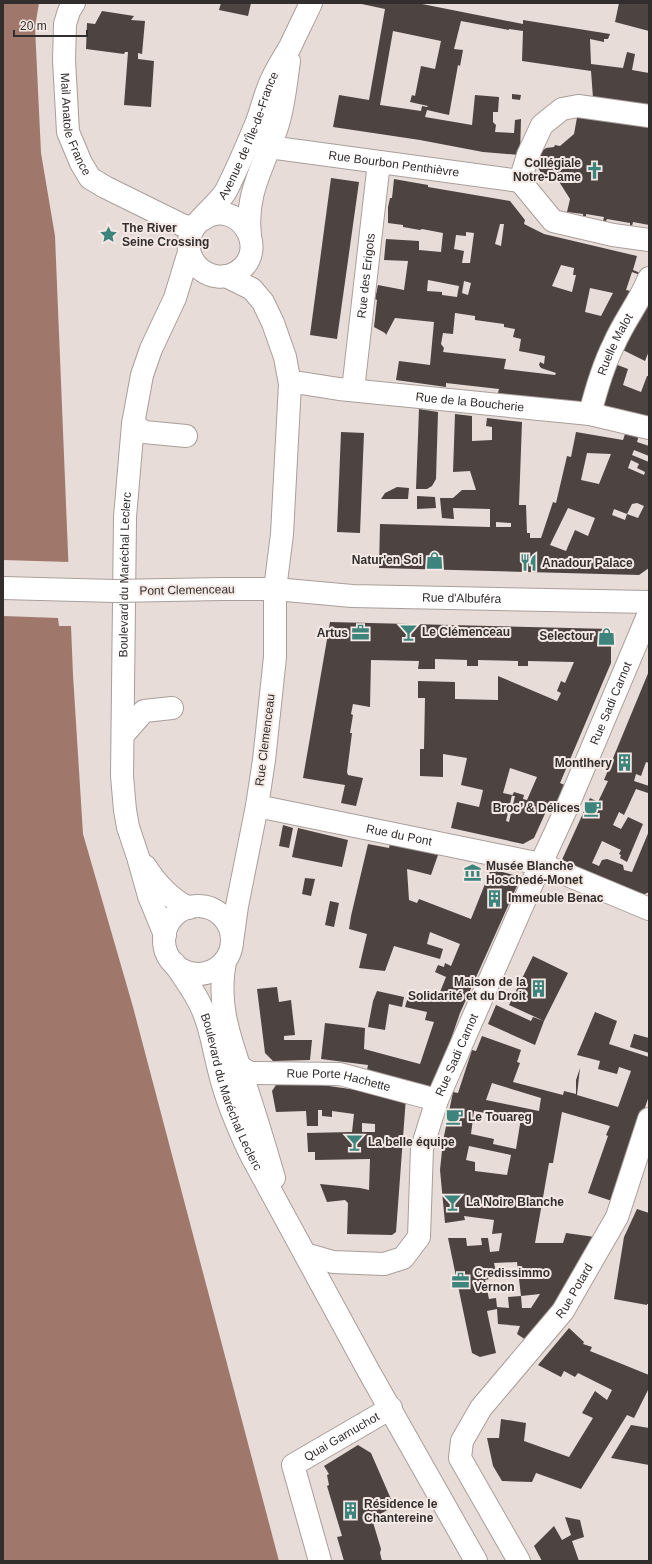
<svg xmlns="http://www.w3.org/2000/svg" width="652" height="1564" font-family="Helvetica,sans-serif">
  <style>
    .water { fill: #9f776b }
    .pier { fill: #e8dcd8 }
    .building { fill: #4d4341; fill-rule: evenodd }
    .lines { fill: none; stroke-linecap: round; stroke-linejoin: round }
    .minor-casing { stroke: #a99e9b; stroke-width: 24 }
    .major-casing { stroke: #a99e9b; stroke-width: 24 }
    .minor { stroke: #fff; stroke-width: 22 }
    .major { stroke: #fff; stroke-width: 22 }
    .major-bridge-casing { stroke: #a99e9b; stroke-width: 24; stroke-linecap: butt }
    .major-bridge { stroke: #fff; stroke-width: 22 }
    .labels { text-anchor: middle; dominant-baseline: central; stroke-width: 4; stroke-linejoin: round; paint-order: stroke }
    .street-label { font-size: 12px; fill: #322e2d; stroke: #f5e9e5 }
    .poi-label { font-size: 12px; font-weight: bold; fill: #322e2d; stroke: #f5e9e5; text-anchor: start }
  </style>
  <rect width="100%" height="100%" fill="#e8dcd8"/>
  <!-- water -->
  <path class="water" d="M 3,3 L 39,3 L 35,27 L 41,153 L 55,236 L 73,675 L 83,834 L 133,1007 L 279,1561 L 3,1561 Z"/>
  <!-- pier -->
  <path class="pier" d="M 3,560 L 70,562 L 73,626 L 59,626 L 58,618 L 3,616 Z"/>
  <!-- building -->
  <path class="building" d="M 221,3 L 251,3 L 248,16 L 219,10 Z
    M 357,3 L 417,3 L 523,24 L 523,20 L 610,34 L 608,39 L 604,39 L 604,42 L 590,39 L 591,64 L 623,68 L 627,52 L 635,54 L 632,70 L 649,73 L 649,108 L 593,98 L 591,71 L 522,61 L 523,31 L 509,29 L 509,30 L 461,21 L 454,49 L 463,50 L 460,66 L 458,65 L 449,115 L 427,110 L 425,117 L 472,125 L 475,95 L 499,97 L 498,112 L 493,112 L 493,122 L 496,125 L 495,132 L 514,133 L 515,120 L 521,119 L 520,155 L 483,152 L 420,140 L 333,127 L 339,95 L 369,100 L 385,9 ZM 393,31 L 441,41 L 435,69 L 421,66 L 415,96 L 412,95 L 410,102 L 428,106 L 427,107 L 422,106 L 421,111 L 380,105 Z
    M 619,3 L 649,4 L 649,31 L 615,22 Z
    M 102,11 L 134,16 L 131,20 L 145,21 L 142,54 L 138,53 L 138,59 L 154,61 L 151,107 L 124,105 L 128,52 L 125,52 L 124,54 L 86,49 L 87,23 L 95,24 Z
    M 512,94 L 521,95 L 520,100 L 512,99 Z
    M 578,112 L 621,123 L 649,127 L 649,225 L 633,222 L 632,226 L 630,225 L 630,223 L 607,219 L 606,221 L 603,221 L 604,217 L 586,214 L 586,216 L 583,216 L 583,214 L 567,212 L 570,199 L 558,180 L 544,177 L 536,165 L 538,154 L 546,148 L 554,147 L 555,145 L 560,146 L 574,134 Z
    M 331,178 L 359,182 L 337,339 L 310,335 Z
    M 394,179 L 428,185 L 428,187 L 510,201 L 525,220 L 524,224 L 544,234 L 637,256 L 633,270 L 643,274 L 634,299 L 611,339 L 601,353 L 601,360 L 582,405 L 498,393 L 499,389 L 446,383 L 446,387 L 396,380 L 399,361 L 430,365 L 434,322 L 395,318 L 386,335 L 385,333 L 374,327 L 377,300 L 375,299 L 378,285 L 404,290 L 408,261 L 384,260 L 386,239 L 419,241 L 419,250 L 441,252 L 443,233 L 422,229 L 420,230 L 403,227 L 403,225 L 388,223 L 388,207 L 390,198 L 392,198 ZM 500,224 L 504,224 L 501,246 L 495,244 ZM 466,232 L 474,233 L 470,263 L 462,263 L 464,251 L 454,249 L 456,235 L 466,236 ZM 561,265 L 574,268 L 573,275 L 576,275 L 572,292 L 552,286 ZM 632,272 L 640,275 L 635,292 L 626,290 ZM 428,280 L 459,286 L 457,297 L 442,295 L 442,292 L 427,291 ZM 464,281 L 471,283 L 468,295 L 462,293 ZM 590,288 L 613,293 L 601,316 L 585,312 ZM 455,313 L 475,316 L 475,320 L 504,324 L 504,327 L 515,329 L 513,337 L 521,339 L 519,351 L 545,356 L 544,364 L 540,362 L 539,365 L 541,368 L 556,373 L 555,375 L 504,369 L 506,359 L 443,352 L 444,348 L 441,344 L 443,333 L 453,334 Z
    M 649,292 L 649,351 L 645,361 L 617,347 Z
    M 615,364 L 628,369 L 623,385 L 641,392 L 647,376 L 649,376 L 649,417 L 632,412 L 605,409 L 601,399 Z
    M 419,409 L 438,412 L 436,479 L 432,486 L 427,489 L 416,489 Z
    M 455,414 L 472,416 L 472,441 L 492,440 L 492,427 L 486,426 L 487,418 L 522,422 L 519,505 L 526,505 L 527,533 L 530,533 L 530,538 L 541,538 L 553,502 L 556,503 L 567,456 L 571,457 L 576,432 L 623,440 L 626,431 L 639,435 L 637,442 L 649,446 L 649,456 L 634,450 L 632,455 L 649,462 L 649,568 L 639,575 L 379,568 L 380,524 L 490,527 L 490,509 L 453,508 L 454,519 L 442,518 L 440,498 L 453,498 L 462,490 L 476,490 L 470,471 L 453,472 ZM 587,453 L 611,454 L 599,484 L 581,480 ZM 631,460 L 639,464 L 637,468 L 645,472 L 644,475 L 628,468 ZM 637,503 L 644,506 L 638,518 L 627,514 L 625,520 L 612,515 L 614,509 L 627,514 L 632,504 ZM 568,508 L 595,518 L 588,536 L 575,530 L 566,551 L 550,545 ZM 496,522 L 511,523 L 511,527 L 496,527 Z
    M 341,432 L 364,433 L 360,533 L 337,532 Z
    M 397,487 L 409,488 L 408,499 L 381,499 L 385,493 Z
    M 417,496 L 435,497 L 436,508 L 417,509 Z
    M 330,622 L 611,629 L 611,663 L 560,783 L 567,786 L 556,810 L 548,807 L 534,838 L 523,844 L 451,828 L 457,802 L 479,807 L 483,790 L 461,785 L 467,758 L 443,754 L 443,777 L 420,776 L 420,749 L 424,749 L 425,698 L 418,698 L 418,681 L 455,682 L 455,699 L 498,700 L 498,676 L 557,701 L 561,693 L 557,691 L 561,681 L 565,683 L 574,662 L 528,661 L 528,666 L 518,666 L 518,661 L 478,660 L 478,666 L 467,666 L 467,660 L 435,659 L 435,669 L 418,669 L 419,661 L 371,660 L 370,707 L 353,704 L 351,714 L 353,715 L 350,733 L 352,733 L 347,772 L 348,775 L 363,778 L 356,806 L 341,803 L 345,785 L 303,778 ZM 510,768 L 537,777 L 527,800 L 523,799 L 524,795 L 514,792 L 512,796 L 515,796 L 509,822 L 506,821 L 512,795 L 503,793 Z
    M 649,671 L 649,763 L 646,762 L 641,776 L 636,774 L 634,781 L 649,786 L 649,789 L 648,793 L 636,789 L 624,815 L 619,812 L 613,825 L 621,829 L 628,817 L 643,824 L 627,862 L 620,858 L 621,855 L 619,854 L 621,850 L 602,841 L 592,863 L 599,866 L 602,860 L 607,859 L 623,865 L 624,870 L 632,872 L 649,831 L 649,892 L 645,894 L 634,893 L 560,864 L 590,798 L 598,802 L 608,781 L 604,780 Z
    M 283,825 L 293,828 L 289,848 L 279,846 Z
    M 298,828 L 348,840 L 342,867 L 292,857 Z
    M 390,843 L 438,855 L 431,875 L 407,869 L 409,900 L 417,903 L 419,899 L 471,919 L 491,869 L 521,877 L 460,1013 L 434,1088 L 367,1070 L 368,1065 L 321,1059 L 325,1023 L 365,1028 L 364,1049 L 420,1064 L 434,1022 L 425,1020 L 427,1012 L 405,1007 L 408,997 L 436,1002 L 446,977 L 435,972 L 438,965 L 444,967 L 445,963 L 451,966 L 460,944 L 430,932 L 427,944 L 443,949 L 440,959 L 394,946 L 385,971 L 359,968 L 367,934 L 349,929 L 351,916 L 368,844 L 389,848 Z
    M 305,878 L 315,879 L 311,896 L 302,894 Z
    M 330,901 L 339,903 L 334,927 L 325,925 Z
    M 533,956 L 568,973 L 544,1021 L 509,1005 Z
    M 277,987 L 279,1002 L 291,1000 L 295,1035 L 284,1036 L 284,1040 L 312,1040 L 310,1060 L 273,1061 L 265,1053 L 257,989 Z
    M 377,991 L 404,997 L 402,1007 L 389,1004 L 385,1030 L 368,1027 L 373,1001 Z
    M 496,1005 L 531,1021 L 533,1017 L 544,1021 L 535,1045 L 488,1024 Z
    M 595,1012 L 617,1021 L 609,1044 L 649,1057 L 649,1096 L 612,1201 L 588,1193 L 608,1136 L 606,1135 L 610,1126 L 562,1112 L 553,1163 L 549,1163 L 535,1243 L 563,1243 L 566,1233 L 595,1237 L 547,1315 L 526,1340 L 517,1334 L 520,1326 L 498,1324 L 497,1309 L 487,1311 L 496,1353 L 480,1357 L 472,1353 L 448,1238 L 466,1238 L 467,1246 L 482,1245 L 481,1238 L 488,1238 L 490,1252 L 499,1251 L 502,1233 L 492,1234 L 494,1220 L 464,1216 L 465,1220 L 445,1223 L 440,1170 L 443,1141 L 453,1092 L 458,1093 L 472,1050 L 476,1051 L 482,1036 L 521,1050 L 517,1062 L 520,1063 L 513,1082 L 563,1095 L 564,1091 L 576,1094 L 576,1080 L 580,1068 L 577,1095 L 618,1107 L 631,1071 L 619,1067 L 617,1074 L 598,1069 L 600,1061 L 577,1055 ZM 492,1083 L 541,1098 L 539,1111 L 486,1100 ZM 474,1111 L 491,1114 L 492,1112 L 521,1118 L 516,1149 L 493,1144 L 494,1139 L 471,1134 ZM 469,1146 L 511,1155 L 507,1175 L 475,1171 L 475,1162 L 466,1160 ZM 517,1262 L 521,1296 L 540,1294 L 531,1308 L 522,1308 L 521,1296 L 508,1297 L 509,1308 L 497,1307 L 496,1298 L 489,1299 L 485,1280 L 497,1277 L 494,1263 Z
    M 634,1034 L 649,1038 L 649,1053 L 630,1047 Z
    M 276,1085 L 322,1085 L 406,1097 L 396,1232 L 392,1235 L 347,1234 L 348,1203 L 345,1200 L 327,1202 L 320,1184 L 360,1188 L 369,1190 L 370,1159 L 315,1160 L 315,1152 L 308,1152 L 308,1151 L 307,1133 L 352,1132 L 354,1114 L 332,1111 L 332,1117 L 322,1116 L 322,1110 L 318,1110 L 318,1126 L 307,1126 L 306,1111 L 276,1112 L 272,1091 ZM 362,1123 L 375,1124 L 375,1132 L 362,1132 Z
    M 637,1209 L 649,1213 L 649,1304 L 647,1304 L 647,1305 L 614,1299 L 624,1237 Z
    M 569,1328 L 584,1342 L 583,1344 L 592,1347 L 590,1351 L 649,1375 L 649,1388 L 634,1418 L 627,1415 L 581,1489 L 536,1473 L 532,1482 L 502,1481 L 493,1466 L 487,1438 L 499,1438 L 501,1419 L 526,1423 L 524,1441 L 569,1457 L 593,1418 L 582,1413 L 595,1391 L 607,1400 L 612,1390 L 578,1373 L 575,1377 L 564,1371 L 561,1377 L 538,1365 Z
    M 631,1425 L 649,1428 L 649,1465 L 611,1458 Z
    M 358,1445 L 371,1453 L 394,1506 L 372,1519 L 381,1549 L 380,1553 L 382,1561 L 344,1561 L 337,1537 L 342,1536 L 327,1486 L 329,1485 L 327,1475 L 329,1474 L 324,1466 Z
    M 565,1517 L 580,1520 L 584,1537 L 572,1541 L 579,1561 L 542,1561 L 534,1546 L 554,1526 L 562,1540 L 571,1535 Z"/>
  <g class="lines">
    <defs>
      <g id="minor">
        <path id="s1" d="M 74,3 L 69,11 L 65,24 L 64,60 L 68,132 L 81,163 L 90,178 L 105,187 L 182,225 L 193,228"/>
        <path id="s2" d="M 269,147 L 520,181"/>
        <path d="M 520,181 L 528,155 L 542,125 L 562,109 L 578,106 L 649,116"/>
        <path d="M 520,181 L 553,221 L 613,235 L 649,240"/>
        <path id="s3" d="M 290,384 L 301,383 L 339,389 L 590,414 L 649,428"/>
        <path id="s4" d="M 353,390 L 379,162"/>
        <path id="s5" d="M 590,414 C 596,390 603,366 614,344 C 624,321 640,301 649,278"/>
        <path d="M 133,424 L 144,432 L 186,436"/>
        <path id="s6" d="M 275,589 L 352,596 L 649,602"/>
        <path d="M 123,735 L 144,711 L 172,708"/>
        <path id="s7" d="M 257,806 L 541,864 L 649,909"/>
        <path id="s8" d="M 240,1067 L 250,1073 L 340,1074 L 437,1100"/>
        <path id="s9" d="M 305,1254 L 333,1262 L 384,1264 L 403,1258 L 419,1237 L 422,1148 L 437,1100 L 537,872 L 568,805 L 649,613"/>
        <path id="s10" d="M 320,1561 L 293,1465 L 391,1408"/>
        <path id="s11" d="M 519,1561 L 460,1458 L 462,1441 L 481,1408 L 563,1311 L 617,1217 L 649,1119"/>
      </g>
      <g id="major">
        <path id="s12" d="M 202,220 C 237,195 272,250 237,272 C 212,287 182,263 190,236 C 194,221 217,206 226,191 C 236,171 247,146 256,124 C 262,109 265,93 272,79 C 277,68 284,57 290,47 C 297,32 304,18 311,3"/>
        <path d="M 250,235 C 245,193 264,166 277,127 C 284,106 286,82 289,61"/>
        <path d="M 226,276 L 252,289 L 263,302 L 273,323 L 285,357 L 290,384 L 282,534 L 275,589 L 275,657 L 264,760 L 257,806 L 237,906 L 232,942"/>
        <path d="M 222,589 L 275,589"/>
        <path d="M 145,866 C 156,883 170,899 189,908"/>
        <circle cx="198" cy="940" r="34"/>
        <path id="s13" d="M 165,935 L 149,896 L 138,857 L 128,827 L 125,810 L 122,776 L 125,517 L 133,424 L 142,375 L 151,349 L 175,298 L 189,252"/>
        <path d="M 225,961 C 216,1009 232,1042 246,1087 C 256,1117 265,1147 274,1178"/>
        <path id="s14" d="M 174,963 C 183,976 192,988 199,1002 C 210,1023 213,1047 219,1070 C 226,1100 238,1128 251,1155 L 368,1370 L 476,1561"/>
      </g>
    </defs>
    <!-- minor casing -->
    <use href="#minor" class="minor-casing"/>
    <!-- major casing -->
    <use href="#major" class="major-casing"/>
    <!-- minor -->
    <use href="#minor" class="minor"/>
    <!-- major -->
    <use href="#major" class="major"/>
    <defs>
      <path id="major-bridge" d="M 3,588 L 114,591 L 222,589"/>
    </defs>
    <!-- major-bridge casing -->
    <use href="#major-bridge" class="major-bridge-casing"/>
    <!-- major-bridge -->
    <use href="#major-bridge" class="major-bridge"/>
  </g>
  <!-- icons -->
  <defs>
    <symbol id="church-bare" viewBox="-9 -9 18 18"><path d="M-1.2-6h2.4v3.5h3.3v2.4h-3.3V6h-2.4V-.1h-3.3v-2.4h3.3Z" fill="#3d847d" stroke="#f5e9e5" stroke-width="2.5" paint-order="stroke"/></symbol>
    <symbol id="sight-bare" viewBox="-9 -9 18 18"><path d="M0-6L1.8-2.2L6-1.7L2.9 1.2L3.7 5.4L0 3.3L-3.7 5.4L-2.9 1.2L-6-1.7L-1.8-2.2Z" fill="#3d847d" stroke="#f5e9e5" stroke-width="2.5" paint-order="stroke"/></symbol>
    <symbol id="shop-bare" viewBox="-9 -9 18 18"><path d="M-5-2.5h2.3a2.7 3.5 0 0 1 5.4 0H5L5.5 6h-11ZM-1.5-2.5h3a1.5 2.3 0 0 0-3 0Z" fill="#3d847d" stroke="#f5e9e5" stroke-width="2.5" paint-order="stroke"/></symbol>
    <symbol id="restaurant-bare" viewBox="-9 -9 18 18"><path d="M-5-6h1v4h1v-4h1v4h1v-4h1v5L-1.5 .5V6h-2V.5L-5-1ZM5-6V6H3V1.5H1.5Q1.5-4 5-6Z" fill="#3d847d" stroke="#f5e9e5" stroke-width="2.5" paint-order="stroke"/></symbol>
    <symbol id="bar-bare" viewBox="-9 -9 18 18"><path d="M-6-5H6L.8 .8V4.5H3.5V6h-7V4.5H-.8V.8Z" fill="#3d847d" stroke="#f5e9e5" stroke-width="2.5" paint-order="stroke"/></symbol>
    <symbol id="office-bare" viewBox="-9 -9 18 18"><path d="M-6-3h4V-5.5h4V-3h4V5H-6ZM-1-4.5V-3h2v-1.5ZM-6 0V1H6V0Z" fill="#3d847d" stroke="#f5e9e5" stroke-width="2.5" paint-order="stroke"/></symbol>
    <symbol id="building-bare" viewBox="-9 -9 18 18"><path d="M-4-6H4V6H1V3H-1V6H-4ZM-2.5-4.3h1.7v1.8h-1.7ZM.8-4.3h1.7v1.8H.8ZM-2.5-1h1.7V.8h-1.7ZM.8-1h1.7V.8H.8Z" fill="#3d847d" stroke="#f5e9e5" stroke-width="2.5" paint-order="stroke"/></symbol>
    <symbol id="cafe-bare" viewBox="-9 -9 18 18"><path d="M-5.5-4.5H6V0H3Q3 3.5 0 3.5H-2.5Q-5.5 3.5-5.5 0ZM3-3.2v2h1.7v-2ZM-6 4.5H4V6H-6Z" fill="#3d847d" stroke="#f5e9e5" stroke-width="2.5" paint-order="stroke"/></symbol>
    <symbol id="museum-bare" viewBox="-9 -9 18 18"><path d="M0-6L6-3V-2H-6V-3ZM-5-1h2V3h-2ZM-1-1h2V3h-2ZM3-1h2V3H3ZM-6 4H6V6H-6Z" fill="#3d847d" stroke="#f5e9e5" stroke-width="2.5" paint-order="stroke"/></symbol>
  </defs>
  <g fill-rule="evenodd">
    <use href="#church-bare" x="582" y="158" width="25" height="25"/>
    <use href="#sight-bare" x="96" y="222" width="25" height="25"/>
    <use href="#shop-bare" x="422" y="548" width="25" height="25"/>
    <use href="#restaurant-bare" x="516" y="550" width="25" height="25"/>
    <use href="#bar-bare" x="396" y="620" width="25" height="25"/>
    <use href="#office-bare" x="348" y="620" width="25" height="25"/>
    <use href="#shop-bare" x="594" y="624" width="25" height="25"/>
    <use href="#building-bare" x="612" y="750" width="25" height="25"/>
    <use href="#cafe-bare" x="580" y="796" width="25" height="25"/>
    <use href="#museum-bare" x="460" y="860" width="25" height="25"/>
    <use href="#building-bare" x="482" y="886" width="25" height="25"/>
    <use href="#building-bare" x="526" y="976" width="25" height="25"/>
    <use href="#cafe-bare" x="442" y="1104" width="25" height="25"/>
    <use href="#bar-bare" x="342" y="1130" width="25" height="25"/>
    <use href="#bar-bare" x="440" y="1190" width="25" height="25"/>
    <use href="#office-bare" x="448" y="1268" width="25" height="25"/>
    <use href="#building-bare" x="338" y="1498" width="25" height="25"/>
  </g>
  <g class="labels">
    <!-- street labels -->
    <g class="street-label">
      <text stroke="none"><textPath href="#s1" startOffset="125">Mail Anatole France</textPath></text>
      <text stroke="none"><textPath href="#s12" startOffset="294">Avenue de l'Île-de-France</textPath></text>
      <text stroke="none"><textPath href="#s2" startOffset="126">Rue Bourbon Penthièvre</textPath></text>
      <text stroke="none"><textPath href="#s4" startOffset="115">Rue des Erigots</textPath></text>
      <text stroke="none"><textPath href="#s5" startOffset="74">Ruelle Malot</textPath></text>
      <text stroke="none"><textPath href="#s3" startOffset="181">Rue de la Boucherie</textPath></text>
      <text stroke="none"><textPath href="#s13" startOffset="367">Boulevard du Maréchal Leclerc</textPath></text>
      <text transform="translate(187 590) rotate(-1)">Pont Clemenceau</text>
      <text stroke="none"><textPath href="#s6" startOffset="187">Rue d'Albuféra</textPath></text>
      <text stroke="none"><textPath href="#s9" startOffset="699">Rue Sadi Carnot</textPath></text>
      <text transform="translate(265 740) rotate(-83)">Rue Clemenceau</text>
      <text stroke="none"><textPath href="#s7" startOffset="145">Rue du Pont</textPath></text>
      <text stroke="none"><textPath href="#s9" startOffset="315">Rue Sadi Carnot</textPath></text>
      <text stroke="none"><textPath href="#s8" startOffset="101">Rue Porte Hachette</textPath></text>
      <text stroke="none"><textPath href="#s14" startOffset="142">Boulevard du Maréchal Leclerc</textPath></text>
      <text stroke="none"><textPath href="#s11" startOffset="324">Rue Potard</textPath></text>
      <text stroke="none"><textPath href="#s10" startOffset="156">Quai Garnuchot</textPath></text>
    </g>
    <!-- poi labels -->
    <g class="poi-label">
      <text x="581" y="163" text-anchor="end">Collégiale<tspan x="581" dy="14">Notre-Dame</tspan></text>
      <text x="122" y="228">The River<tspan x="122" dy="14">Seine Crossing</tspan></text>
      <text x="422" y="560" text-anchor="end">Natur'en Soi</text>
      <text x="542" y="563">Anadour Palace</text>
      <text x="422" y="632">Le Clémenceau</text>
      <text x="348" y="633" text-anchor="end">Artus</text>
      <text x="594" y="636" text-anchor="end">Selectour</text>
      <text x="612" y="763" text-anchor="end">Montlhery</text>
      <text x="580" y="808" text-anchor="end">Broc’ &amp; Délices</text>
      <text x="486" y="866">Musée Blanche<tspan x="486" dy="14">Hoschedé-Monet</tspan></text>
      <text x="508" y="898">Immeuble Benac</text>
      <text x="526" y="982" text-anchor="end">Maison de la<tspan x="526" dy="14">Solidarité et du Droit</tspan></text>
      <text x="468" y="1117">Le Touareg</text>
      <text x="368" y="1142">La belle équipe</text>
      <text x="466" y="1202">La Noire Blanche</text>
      <text x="474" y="1273">Credissimmo<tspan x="474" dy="14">Vernon</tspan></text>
      <text x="364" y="1504">Résidence le<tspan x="364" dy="14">Chantereine</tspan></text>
    </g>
  </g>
  <!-- border -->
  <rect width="652" height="1564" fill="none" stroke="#322e2d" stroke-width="8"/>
  <!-- scale -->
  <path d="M14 30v6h73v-6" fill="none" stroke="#322e2d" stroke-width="2"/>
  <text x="20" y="30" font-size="12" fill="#322e2d" stroke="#f5e9e5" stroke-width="3" paint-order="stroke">20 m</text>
</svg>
